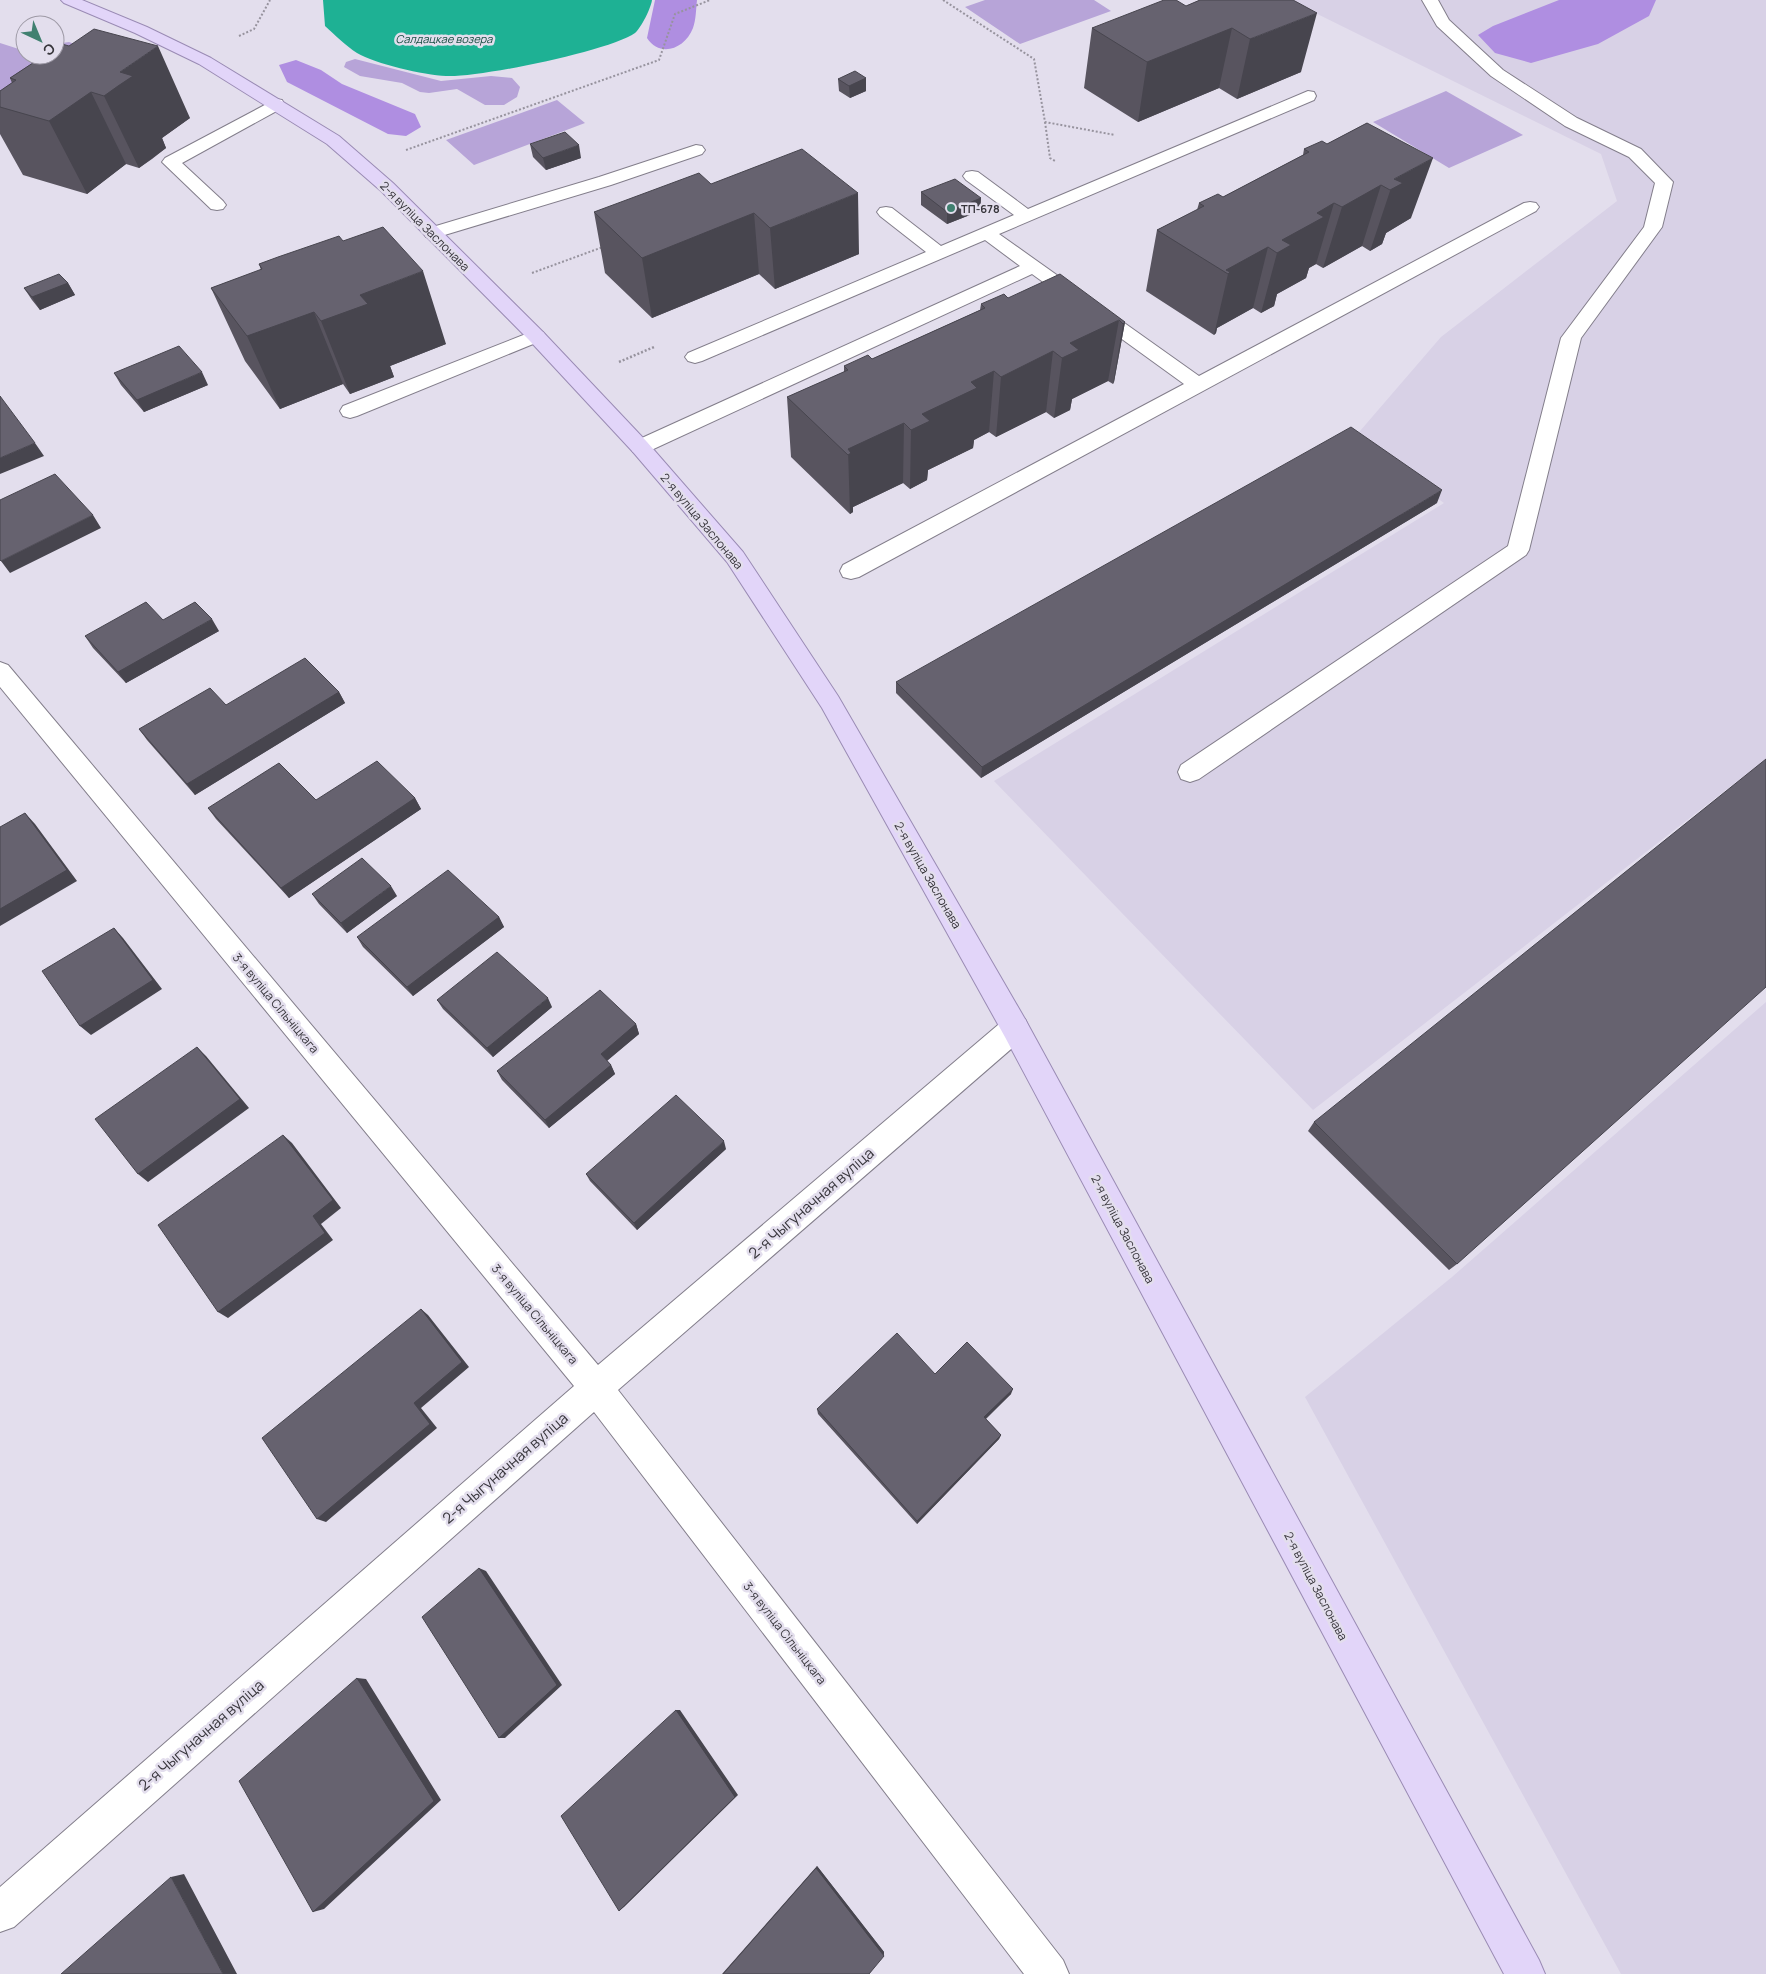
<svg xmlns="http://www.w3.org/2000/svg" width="1766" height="1974" font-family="Manrope,sans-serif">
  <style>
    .built { fill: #d8d1e6 }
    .green { fill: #b7a4d8 }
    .forest { fill: #af8ee1 }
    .water { fill: #1eb194 }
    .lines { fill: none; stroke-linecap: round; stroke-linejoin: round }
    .minor-casing { stroke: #837e8b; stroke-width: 2 }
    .major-casing { stroke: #9a8bb4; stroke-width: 2 }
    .path-far1 { stroke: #97939e; stroke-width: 2; stroke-dasharray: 2 2; stroke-linecap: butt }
    .path { stroke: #97939e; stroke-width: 2.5; stroke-dasharray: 2 2; stroke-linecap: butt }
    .minor { fill: #fff; fill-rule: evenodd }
    .major { fill: #e2d5f9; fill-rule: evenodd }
    .wall { fill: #58545f }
    .shaded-wall { fill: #47454e }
    .building { fill: #66626f; stroke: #47454e }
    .poi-dot { fill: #408070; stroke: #e3deed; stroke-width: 2 }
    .labels { text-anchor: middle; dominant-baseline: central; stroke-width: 5; stroke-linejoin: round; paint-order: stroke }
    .far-water-label { font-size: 11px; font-style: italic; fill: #154d40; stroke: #e3deed }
    .far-poi-label { font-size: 11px; font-weight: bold; fill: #37353b; stroke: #e3deed; text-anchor: start }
    .street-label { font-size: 12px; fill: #37353b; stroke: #e3deed }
    .near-street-label { font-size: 15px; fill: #37353b; stroke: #e3deed }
  </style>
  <rect width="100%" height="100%" fill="#e3deed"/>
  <!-- built -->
  <path class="built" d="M 1289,0 L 1766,0 L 1766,759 L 1313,1110 L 994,781 L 1444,503 L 1354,438 L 1441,337 L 1617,201 L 1601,154 Z
    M 1766,1002 L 1766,1974 L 1621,1974 L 1305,1397 L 1452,1277 Z"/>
  <!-- green -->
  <path class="green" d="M 985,0 L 1094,0 L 1111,11 L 1020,44 L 965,7 Z
    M 69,42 L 101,54 L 0,112 L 0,43 L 25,51 L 25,55 L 55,55 L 55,44 Z
    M 355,59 L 441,81 L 491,76 L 512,78 L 520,87 L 517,97 L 504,105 L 485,105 L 457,89 L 429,93 L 420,92 L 402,83 L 360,76 L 344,67 L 346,62 Z
    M 1446,91 L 1523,135 L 1449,168 L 1373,122 Z
    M 557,100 L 585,123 L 474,165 L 446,140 Z"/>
  <!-- forest -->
  <path class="forest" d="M 655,0 L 697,0 C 696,9 696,20 693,28 C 685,49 660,58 647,38 Z
    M 1559,0 L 1656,0 L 1649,16 L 1598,44 L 1531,63 L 1495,53 L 1478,35 L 1493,26 Z
    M 296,60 L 321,70 L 342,84 L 415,114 L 421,127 L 406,136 L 388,134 L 287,82 L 279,65 Z"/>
  <!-- water -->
  <path class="water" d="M 323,0 L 652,0 C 651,8 641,28 635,33 C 610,51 477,78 446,76 C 424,75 375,64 357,53 C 346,46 335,35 325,26 Z"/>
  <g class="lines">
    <defs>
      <path id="minor" d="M 1422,0 L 1438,0 L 1449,20 L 1503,70 L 1577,118 L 1641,149 L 1673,182 L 1662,227 L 1581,338 L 1529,550 L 1526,555 L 1199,779 L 1190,782 L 1181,779 L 1178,772 L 1181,765 L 1508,546 L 1561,338 L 1644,227 L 1655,183 L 1629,157 L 1565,126 L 1491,76 L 1437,26 Z
        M 1308,91 L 1314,92 L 1316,96 L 1314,100 L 999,234 L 1199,376 L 1524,203 L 1530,202 L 1536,203 L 1539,207 L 1536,211 L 859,577 L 851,579 L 843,577 L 840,571 L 843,565 L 1184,384 L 1032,274 L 647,452 L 640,454 L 633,452 L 630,447 L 633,442 L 1020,266 L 985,240 L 702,361 L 695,363 L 688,361 L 685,357 L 688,353 L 926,252 L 880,216 L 877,212 L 880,208 L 886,207 L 892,208 L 941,246 L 1014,215 L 966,180 L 963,176 L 966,172 L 972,171 L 978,172 L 1028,209 Z
        M 276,99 L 282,100 L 284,104 L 282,108 L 182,163 L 223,201 L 226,205 L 223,209 L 217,210 L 211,209 L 162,162 L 165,158 Z
        M 696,145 L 702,146 L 705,150 L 702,154 L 611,185 L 438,237 L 432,238 L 426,237 L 423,233 L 426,229 L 599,177 Z
        M 536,330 L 543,332 L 546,336 L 543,340 L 357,416 L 350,418 L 343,416 L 340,411 L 343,406 Z
        M 0,662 L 8,665 L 598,1365 L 1005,1019 L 1015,1016 L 1025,1019 L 1029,1028 L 1025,1037 L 618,1390 L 1063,1960 L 1069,1974 L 1024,1974 L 594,1412 L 14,1927 L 0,1932 L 0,1887 L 574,1386 L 0,687 Z"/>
      <path id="major" d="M 61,0 L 82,0 L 147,27 L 211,58 L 339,136 L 393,183 L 543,332 L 647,442 L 743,552 L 838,696 L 1025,1019 L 1539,1960 L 1545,1974 L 1504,1974 L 1005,1037 L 822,708 L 727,562 L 633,452 L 529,340 L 381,191 L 327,144 L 199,64 L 135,33 L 64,3 Z"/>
    </defs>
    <!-- minor casing -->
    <use href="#minor" class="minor-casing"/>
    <!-- major casing -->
    <use href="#major" class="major-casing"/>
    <!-- path-far1 -->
    <path class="path-far1" d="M 943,0 L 1034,59 L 1045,122 L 1115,135
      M 239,36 L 254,29 L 270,0
      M 1045,122 L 1050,158 L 1055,161
      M 406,150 L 659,60 L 675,14 L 710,0
      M 532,273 L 603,247"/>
    <!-- path -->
    <path class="path" d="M 619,362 L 654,347"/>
    <!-- minor -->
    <use href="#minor" class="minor"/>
    <!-- major -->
    <use href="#major" class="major"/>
  </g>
  <!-- wall -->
  <path class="wall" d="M 1200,0 L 1301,72 L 1237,99 L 1219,88 L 1138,122 L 1084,88 L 1092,28 L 1186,6 Z
    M 62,44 L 190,118 L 162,138 L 166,148 L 152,159 L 139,168 L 126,164 L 87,194 L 23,175 L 0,134 L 0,91 L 12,83 L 10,78 Z
    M 866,78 L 866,91 L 850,98 L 839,91 L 838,79 Z
    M 1367,123 L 1411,218 L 1386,233 L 1382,244 L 1370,251 L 1362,246 L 1323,268 L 1316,264 L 1309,268 L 1306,278 L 1277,294 L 1274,306 L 1261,313 L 1253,308 L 1217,328 L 1216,333 L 1214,335 L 1146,291 L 1157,230 L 1197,210 L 1199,203 L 1223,197 L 1303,155 L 1304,149 L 1327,144 Z
    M 530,144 L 581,158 L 546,170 L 533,157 Z
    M 711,184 L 859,254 L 775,289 L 759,274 L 652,318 L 605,273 L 594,212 Z
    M 921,192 L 981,198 L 980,211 L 947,224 L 921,205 Z
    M 343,241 L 446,344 L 390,366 L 394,377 L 371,386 L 350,394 L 343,384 L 280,409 L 245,361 L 211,288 L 261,270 L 259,264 Z
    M 68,283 L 75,295 L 40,310 L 32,300 L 24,288 Z
    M 1008,298 L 1125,322 L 1114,382 L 1113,384 L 1108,381 L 1072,399 L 1070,410 L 1054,418 L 1046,412 L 996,437 L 989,432 L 974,440 L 973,448 L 928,470 L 927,480 L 910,489 L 903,483 L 853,507 L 853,512 L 850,514 L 791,457 L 787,397 L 844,372 L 844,366 L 872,359 L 980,310 L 981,304 Z
    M 114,373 L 208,385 L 144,412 L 121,385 Z
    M 1437,503 L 981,778 L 896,693 L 896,682 Z
    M 163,620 L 219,631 L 126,683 L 93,648 L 85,636 Z
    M 339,692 L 345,703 L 195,795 L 147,740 L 139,729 L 226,705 Z
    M 415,798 L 421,809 L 289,898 L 216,819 L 208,808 L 316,800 Z
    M 312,894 L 397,896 L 347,933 L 319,904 Z
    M 499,917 L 504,927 L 413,996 L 363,947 L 357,937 Z
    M 437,1000 L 552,1007 L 493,1057 L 443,1009 Z
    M 636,1024 L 639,1034 L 607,1061 L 611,1065 L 615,1074 L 549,1128 L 502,1080 L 497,1071 Z
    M 1314,1122 L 1457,1264 L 1449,1270 L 1308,1131 Z
    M 726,1149 L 637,1230 L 590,1181 L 586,1174 Z
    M 935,1374 L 1011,1394 L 986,1419 L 1001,1435 L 999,1439 L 917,1524 L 818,1414 L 817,1409 Z
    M 817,1866 L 884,1952 L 869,1974 L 722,1974 Z"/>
  <!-- shaded-wall -->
  <path class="shaded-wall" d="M 1317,13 L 1301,72 L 1237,99 L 1250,39 Z
    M 1232,28 L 1219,88 L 1138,122 L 1147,62 Z
    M 158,46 L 190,118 L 162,138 L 166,148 L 139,168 L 104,96 L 120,72 Z
    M 866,78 L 866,91 L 850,98 L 849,86 Z
    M 91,92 L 126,164 L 87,194 L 49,121 Z
    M 579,145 L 581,158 L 546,170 L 543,158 Z
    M 1433,158 L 1411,218 L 1386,233 L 1382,244 L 1370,251 L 1394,179 Z
    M 1381,185 L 1362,246 L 1323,268 L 1342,207 Z
    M 858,193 L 859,254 L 775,289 L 770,228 Z
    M 981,198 L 980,211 L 947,224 L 947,212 Z
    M 1334,203 L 1316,264 L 1309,268 L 1306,278 L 1277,294 L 1274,306 L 1261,313 L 1277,253 L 1282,240 L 1317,213 Z
    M 754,213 L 759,274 L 652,318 L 642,258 Z
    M 1268,247 L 1253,308 L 1217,328 L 1216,333 L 1214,335 L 1228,274 L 1226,270 Z
    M 423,271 L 446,344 L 390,366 L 394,377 L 350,394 L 321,321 L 360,295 Z
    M 68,283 L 75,295 L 40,310 L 32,297 Z
    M 314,312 L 343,384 L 280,409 L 247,336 Z
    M 1119,320 L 1108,381 L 1072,399 L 1070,410 L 1054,418 L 1062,358 L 1070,343 Z
    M 1125,322 L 1114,382 L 1113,384 L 1123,324 Z
    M 1053,351 L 1046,412 L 996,437 L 1001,377 Z
    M 994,371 L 989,432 L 974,440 L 973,448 L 928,470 L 927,480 L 910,489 L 911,430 L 922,414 L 971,382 Z
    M 202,372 L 208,385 L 144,412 L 137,400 Z
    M 904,423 L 903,483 L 853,507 L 853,512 L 850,514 L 848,449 Z
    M 35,443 L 44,456 L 0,474 L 0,458 Z
    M 1442,490 L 1437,503 L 981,778 L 982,767 Z
    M 93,515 L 101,528 L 10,573 L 1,561 Z
    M 212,619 L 219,631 L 126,683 L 118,672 Z
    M 339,692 L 345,703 L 195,795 L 187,784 Z
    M 415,798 L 421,809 L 289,898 L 281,888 Z
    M 25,813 L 35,824 L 77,881 L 0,926 L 0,909 Z
    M 391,886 L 397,896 L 347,933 L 341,923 Z
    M 499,917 L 504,927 L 413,996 L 407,987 Z
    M 114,928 L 123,938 L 162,989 L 91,1035 L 80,1026 Z
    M 548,998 L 552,1007 L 493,1057 L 487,1048 Z
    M 636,1024 L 639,1034 L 604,1063 L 601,1054 Z
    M 197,1047 L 206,1056 L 249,1108 L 148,1182 L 138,1174 Z
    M 611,1065 L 615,1074 L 549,1128 L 545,1120 Z
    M 283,1135 L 292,1143 L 341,1208 L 321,1224 L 333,1240 L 228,1318 L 218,1312 Z
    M 724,1141 L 726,1149 L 637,1230 L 634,1223 Z
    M 421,1309 L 428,1315 L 469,1367 L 421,1408 L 437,1428 L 326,1522 L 317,1519 L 414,1403 Z
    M 1013,1389 L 1011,1394 L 982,1422 L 984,1417 Z
    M 1001,1435 L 999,1439 L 917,1524 L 917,1521 Z
    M 479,1568 L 486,1571 L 562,1685 L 505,1738 L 499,1738 Z
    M 357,1678 L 366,1679 L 441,1800 L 324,1909 L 313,1912 Z
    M 676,1710 L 680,1710 L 738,1795 L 624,1907 L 619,1911 Z
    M 817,1866 L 884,1952 L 884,1956 L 816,1868 Z
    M 184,1874 L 237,1974 L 223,1974 L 171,1877 Z"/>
  <!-- building -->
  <path class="building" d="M 1164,0 L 1176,0 L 1186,6 L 1200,0 L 1293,0 L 1317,13 L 1250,39 L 1232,28 L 1147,62 L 1092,28 Z
    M 94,29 L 158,46 L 120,72 L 133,76 L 118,86 L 104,96 L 91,92 L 49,121 L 0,107 L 0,91 L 16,80 L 10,78 L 45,55 L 55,55 L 55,49 L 62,44 L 69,46 Z
    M 855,71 L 866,78 L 849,86 L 838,79 Z
    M 1367,123 L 1433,158 L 1394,179 L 1403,183 L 1390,190 L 1381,185 L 1342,207 L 1334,203 L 1317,213 L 1324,217 L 1282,240 L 1291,245 L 1277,253 L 1268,247 L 1226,270 L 1230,272 L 1228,274 L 1157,230 L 1204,206 L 1199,203 L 1218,194 L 1223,197 L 1309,152 L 1304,149 L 1322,141 L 1327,144 Z
    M 565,132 L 579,145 L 543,158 L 530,144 Z
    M 802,149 L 858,193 L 770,228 L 754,213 L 642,258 L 594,212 L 699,173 L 711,184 Z
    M 955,179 L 981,198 L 947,212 L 921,192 Z
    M 383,227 L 423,271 L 360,295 L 368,304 L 321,321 L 314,312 L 247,336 L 211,288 L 262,269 L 259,264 L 278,257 L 339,236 L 343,241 Z
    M 59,274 L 68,283 L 32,297 L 24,288 Z
    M 1060,274 L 1125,322 L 1123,324 L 1119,320 L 1070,343 L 1079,350 L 1062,358 L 1053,351 L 1001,377 L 994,371 L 971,382 L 977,388 L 922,414 L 930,421 L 911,430 L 904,423 L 848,449 L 851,453 L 848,455 L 787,397 L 848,370 L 844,366 L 868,355 L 872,359 L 985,308 L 981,304 L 1004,294 L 1008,298 Z
    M 179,346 L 202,372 L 137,400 L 114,373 Z
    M 0,396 L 35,443 L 0,458 Z
    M 1351,427 L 1442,490 L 982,767 L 896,682 Z
    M 55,474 L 93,515 L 1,561 L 0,560 L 0,500 Z
    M 146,602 L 163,620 L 195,602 L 212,619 L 118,672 L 85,636 Z
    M 305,658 L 339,692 L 187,784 L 139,729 L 210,688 L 226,705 Z
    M 1766,759 L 1766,987 L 1457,1264 L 1314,1122 Z
    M 377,761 L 415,798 L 281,888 L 208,808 L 279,763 L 316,800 Z
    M 25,813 L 67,870 L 0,909 L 0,827 Z
    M 362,858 L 391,886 L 341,923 L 312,894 Z
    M 448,870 L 499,917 L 407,987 L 357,937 Z
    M 114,928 L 153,980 L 80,1026 L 42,971 Z
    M 497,952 L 548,998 L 487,1048 L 437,1000 Z
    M 600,990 L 636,1024 L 601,1054 L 611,1065 L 545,1120 L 497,1071 Z
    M 197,1047 L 240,1099 L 138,1174 L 95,1119 Z
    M 676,1095 L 724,1141 L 634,1223 L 586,1174 Z
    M 283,1135 L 333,1200 L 313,1216 L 325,1233 L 218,1312 L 158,1225 Z
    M 421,1309 L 462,1362 L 414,1403 L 430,1424 L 317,1519 L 262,1438 Z
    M 897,1333 L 935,1374 L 967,1342 L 1013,1389 L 984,1417 L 1001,1435 L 917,1521 L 817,1409 Z
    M 479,1568 L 557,1685 L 499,1738 L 422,1617 Z
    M 357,1678 L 434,1801 L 313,1912 L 239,1781 Z
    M 676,1710 L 735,1797 L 619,1911 L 561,1816 Z
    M 816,1868 L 884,1956 L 869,1974 L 723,1974 Z
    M 171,1877 L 223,1974 L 61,1974 Z"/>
  <!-- markers -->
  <circle class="poi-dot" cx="951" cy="208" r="5"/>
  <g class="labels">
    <!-- far-water labels -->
    <g class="far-water-label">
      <text x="444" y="38">Салдацкае возера</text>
    </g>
    <!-- far-poi labels -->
    <g class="far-poi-label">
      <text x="961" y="208">ТП-678</text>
    </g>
    <!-- street labels -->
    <g class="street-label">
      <text transform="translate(425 226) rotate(45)">2-я вуліца Заслонава</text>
      <text transform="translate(702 521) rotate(50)">2-я вуліца Заслонава</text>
      <text transform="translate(928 875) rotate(60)">2-я вуліца Заслонава</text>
      <text transform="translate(276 1003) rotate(50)">3-я вуліца Сільніцкага</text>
      <text transform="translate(1123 1229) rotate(62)">2-я вуліца Заслонава</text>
      <text transform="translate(535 1314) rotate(50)">3-я вуліца Сільніцкага</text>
      <text transform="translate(1316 1586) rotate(62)">2-я вуліца Заслонава</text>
      <text transform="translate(785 1633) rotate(52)">3-я вуліца Сільніцкага</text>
    </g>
    <!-- near-street labels -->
    <g class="near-street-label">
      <text transform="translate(811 1203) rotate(-41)">2-я Чыгуначная вуліца</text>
      <text transform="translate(505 1468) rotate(-41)">2-я Чыгуначная вуліца</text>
      <text transform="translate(201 1735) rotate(-41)">2-я Чыгуначная вуліца</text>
    </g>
  </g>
  <!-- north arrow -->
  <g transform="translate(40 40) rotate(136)"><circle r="24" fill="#e3deed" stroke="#9e9aa6"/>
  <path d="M0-4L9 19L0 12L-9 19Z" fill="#408070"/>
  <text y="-8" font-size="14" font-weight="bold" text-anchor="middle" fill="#37353b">С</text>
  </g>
</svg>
